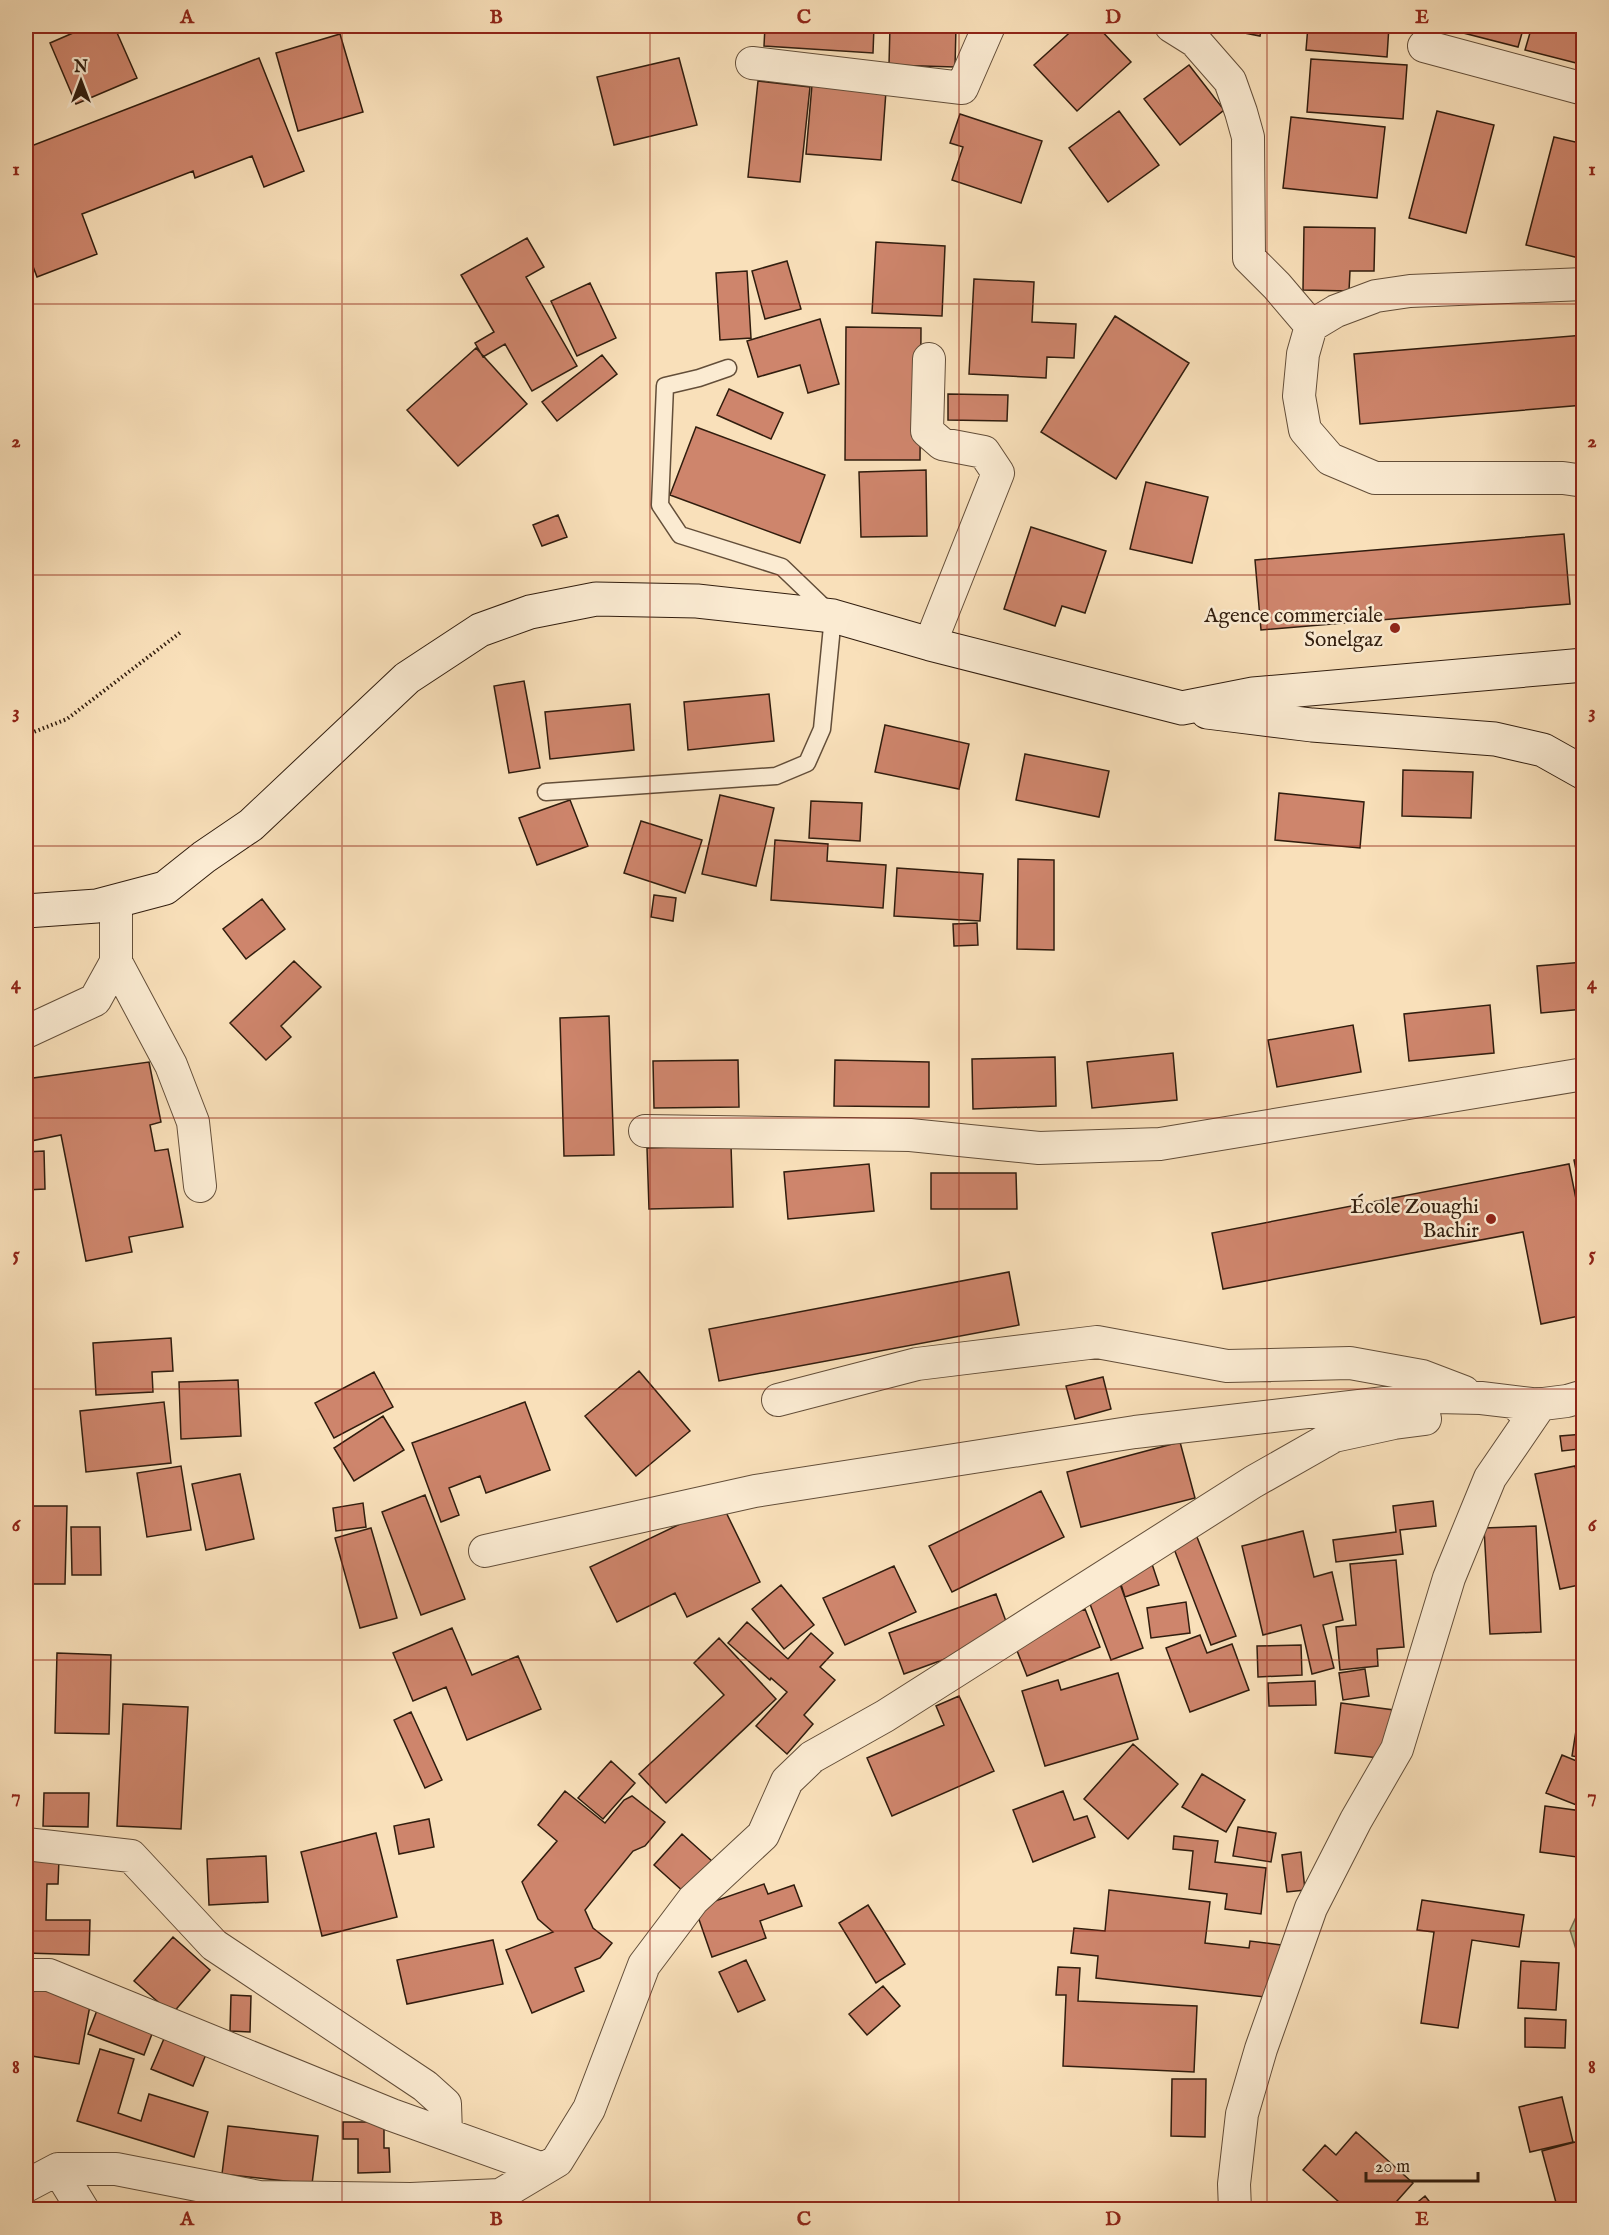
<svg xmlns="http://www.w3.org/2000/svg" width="1609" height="2235" font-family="'IM FELL English',serif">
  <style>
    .green { fill: #b9c394; stroke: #757051; stroke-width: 1.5 }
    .building { fill: #ce856c; stroke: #311d0e; stroke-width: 1.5 }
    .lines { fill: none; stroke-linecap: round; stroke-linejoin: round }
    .service-casing { stroke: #634e39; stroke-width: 19 }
    .minor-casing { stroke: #634e39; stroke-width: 34 }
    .secondary-casing { stroke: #311d0e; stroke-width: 35 }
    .path { stroke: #311d0e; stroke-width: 4; stroke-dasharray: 1.5 3; stroke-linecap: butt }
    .service { stroke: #fbebd2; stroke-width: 16 }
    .minor { stroke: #fbebd2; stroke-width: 32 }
    .secondary { stroke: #fbebd2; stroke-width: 33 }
    .grid { fill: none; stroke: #8f2418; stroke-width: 1.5; stroke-opacity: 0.55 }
    .poi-dot { fill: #8f2418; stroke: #fbebd2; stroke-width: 2 }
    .labels { text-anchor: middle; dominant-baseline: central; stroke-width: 5; stroke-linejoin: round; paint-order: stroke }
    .poi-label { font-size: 21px; fill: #311d0e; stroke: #fbebd2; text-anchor: end }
    .neatline { fill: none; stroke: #8f2418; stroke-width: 2 }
    .grid-label { font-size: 20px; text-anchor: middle; font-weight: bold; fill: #8f2418 }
  </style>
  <rect width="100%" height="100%" fill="#f9e0ba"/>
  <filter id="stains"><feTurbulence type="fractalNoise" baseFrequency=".00333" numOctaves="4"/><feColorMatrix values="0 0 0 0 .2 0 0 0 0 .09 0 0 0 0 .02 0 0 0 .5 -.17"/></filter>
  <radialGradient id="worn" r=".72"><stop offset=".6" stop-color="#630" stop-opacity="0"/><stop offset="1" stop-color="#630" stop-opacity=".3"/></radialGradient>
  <!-- green -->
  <path class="green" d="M 1583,1902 L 1583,1972 L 1570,1930 Z"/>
  <!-- building -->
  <path class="building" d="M 89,26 L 114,26 L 137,78 L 76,104 L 50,43 Z
    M 765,26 L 874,26 L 873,53 L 764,46 Z
    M 890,26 L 956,26 L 955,67 L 889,65 Z
    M 1077,26 L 1097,26 L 1131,62 L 1077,111 L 1034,65 Z
    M 1209,26 L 1262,26 L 1260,36 Z
    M 1308,26 L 1389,26 L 1387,57 L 1306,50 Z
    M 1436,26 L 1524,26 L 1518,47 Z
    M 1532,26 L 1584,26 L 1584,65 L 1525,50 Z
    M 340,34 L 363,112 L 298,131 L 276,53 Z
    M 259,58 L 304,171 L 264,187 L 252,156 L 195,178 L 193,171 L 82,214 L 97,254 L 37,277 L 26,248 L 26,148 Z
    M 679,58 L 697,125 L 614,145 L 597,77 Z
    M 1311,59 L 1407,65 L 1403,119 L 1307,112 Z
    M 1189,65 L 1224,110 L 1180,145 L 1144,99 Z
    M 758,81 L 810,87 L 800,182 L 748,177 Z
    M 812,85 L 886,91 L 881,160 L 806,154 Z
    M 1119,111 L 1159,165 L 1108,202 L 1069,148 Z
    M 1437,111 L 1494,125 L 1466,233 L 1409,218 Z
    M 960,114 L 1042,141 L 1021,203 L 952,180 L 963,147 L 950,143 Z
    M 1291,117 L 1385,127 L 1377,198 L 1283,188 Z
    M 1554,137 L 1584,144 L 1583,259 L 1526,245 Z
    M 1304,227 L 1375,228 L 1374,271 L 1350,271 L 1349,291 L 1303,290 Z
    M 527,238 L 544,267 L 526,277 L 577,366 L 532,391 L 505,344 L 483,357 L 475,343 L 494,332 L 461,275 Z
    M 876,242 L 945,246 L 942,316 L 872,313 Z
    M 787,261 L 801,309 L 765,319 L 752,271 Z
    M 747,271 L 751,338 L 720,340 L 716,273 Z
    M 974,279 L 1034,282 L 1032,322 L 1076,324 L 1074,358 L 1047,357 L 1046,378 L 969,374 Z
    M 590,283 L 616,338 L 577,356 L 551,301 Z
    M 1115,316 L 1189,363 L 1116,479 L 1041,432 Z
    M 820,319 L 839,384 L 808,393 L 800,365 L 758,377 L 747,341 Z
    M 846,327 L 921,328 L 920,460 L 845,460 Z
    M 1584,335 L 1584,405 L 1360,424 L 1354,354 Z
    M 476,348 L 527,404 L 458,466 L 407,410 Z
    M 602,355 L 617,374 L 557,421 L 542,402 Z
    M 729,389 L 783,413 L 771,439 L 717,415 Z
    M 948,394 L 1008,395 L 1007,421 L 948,420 Z
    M 696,427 L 825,475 L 800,543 L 670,495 Z
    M 926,470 L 927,536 L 861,537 L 859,472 Z
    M 1146,482 L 1208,497 L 1192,563 L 1130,549 Z
    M 558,515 L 567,537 L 542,546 L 533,525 Z
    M 1031,527 L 1106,551 L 1085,613 L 1062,606 L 1055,626 L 1004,609 Z
    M 1564,534 L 1570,604 L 1261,630 L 1255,560 Z
    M 524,681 L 540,768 L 509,773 L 494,686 Z
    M 769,694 L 774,741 L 688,750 L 684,702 Z
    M 630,704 L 634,750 L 550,759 L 545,712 Z
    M 885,725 L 969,744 L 959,789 L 875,772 Z
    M 1025,754 L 1109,771 L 1099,817 L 1016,800 Z
    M 1403,770 L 1473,772 L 1471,818 L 1402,816 Z
    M 1279,793 L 1364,802 L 1360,848 L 1275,840 Z
    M 720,795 L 774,808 L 756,886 L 702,874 Z
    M 570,800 L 588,846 L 537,865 L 519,818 Z
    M 811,801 L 862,803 L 860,841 L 809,838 Z
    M 641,821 L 702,840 L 685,893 L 624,873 Z
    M 775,840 L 828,844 L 827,861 L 886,865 L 883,908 L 771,900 Z
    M 1018,859 L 1054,860 L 1054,950 L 1017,949 Z
    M 897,868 L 983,874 L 980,921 L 894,916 Z
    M 654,895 L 676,898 L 673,921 L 651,917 Z
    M 262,899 L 285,929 L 246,959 L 223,929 Z
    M 977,923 L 978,945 L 954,946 L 953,924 Z
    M 294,961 L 321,987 L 281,1026 L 291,1037 L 266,1060 L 230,1023 Z
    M 1584,962 L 1584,1009 L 1541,1013 L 1537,966 Z
    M 1490,1005 L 1494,1053 L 1409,1061 L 1404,1014 Z
    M 609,1016 L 614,1155 L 564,1156 L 560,1018 Z
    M 1353,1025 L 1361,1072 L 1277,1087 L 1268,1040 Z
    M 1173,1053 L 1177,1100 L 1092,1108 L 1087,1062 Z
    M 1055,1057 L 1056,1106 L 973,1109 L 972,1059 Z
    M 738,1060 L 739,1107 L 654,1108 L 653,1061 Z
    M 835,1060 L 929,1062 L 929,1107 L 834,1106 Z
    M 149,1062 L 161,1122 L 150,1125 L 155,1151 L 168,1149 L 183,1227 L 129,1237 L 132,1252 L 86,1261 L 61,1135 L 26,1142 L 26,1079 Z
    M 731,1145 L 733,1207 L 649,1209 L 647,1148 Z
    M 44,1151 L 45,1189 L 26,1190 L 26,1152 Z
    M 1584,1158 L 1584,1174 L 1577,1175 L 1574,1160 Z
    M 869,1164 L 874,1211 L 788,1219 L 784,1172 Z
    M 1569,1164 L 1584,1239 L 1584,1315 L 1541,1324 L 1523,1232 L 1223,1289 L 1212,1233 Z
    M 931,1173 L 1016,1173 L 1017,1209 L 931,1209 Z
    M 1009,1272 L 1019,1325 L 719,1381 L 709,1329 Z
    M 171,1338 L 173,1371 L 152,1372 L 153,1392 L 96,1395 L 93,1343 Z
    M 639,1371 L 690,1431 L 636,1476 L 585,1416 Z
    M 374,1372 L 393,1407 L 334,1438 L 315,1403 Z
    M 1103,1377 L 1111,1409 L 1075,1419 L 1066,1386 Z
    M 238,1380 L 241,1436 L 181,1439 L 179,1382 Z
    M 164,1402 L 171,1463 L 86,1472 L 80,1411 Z
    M 525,1402 L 550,1470 L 486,1493 L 480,1476 L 449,1488 L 459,1515 L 441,1522 L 412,1443 Z
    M 383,1416 L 404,1450 L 354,1481 L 334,1448 Z
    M 1584,1434 L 1584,1458 L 1580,1458 L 1579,1449 L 1562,1451 L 1560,1436 Z
    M 1180,1442 L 1195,1498 L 1081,1527 L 1067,1472 Z
    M 181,1466 L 191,1530 L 147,1537 L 137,1473 Z
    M 1575,1466 L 1579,1483 L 1584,1482 L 1584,1584 L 1560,1589 L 1535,1474 Z
    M 240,1474 L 254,1539 L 206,1550 L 192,1484 Z
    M 1041,1491 L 1064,1537 L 952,1592 L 929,1546 Z
    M 425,1495 L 465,1599 L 421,1615 L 382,1512 Z
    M 1433,1501 L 1436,1526 L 1400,1530 L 1403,1554 L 1336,1562 L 1333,1540 L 1396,1532 L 1393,1506 Z
    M 363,1503 L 366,1527 L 336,1531 L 333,1508 Z
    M 722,1504 L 760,1582 L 687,1617 L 675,1593 L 617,1622 L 590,1567 Z
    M 26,1506 L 67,1506 L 65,1584 L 26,1584 Z
    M 1536,1526 L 1541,1632 L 1490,1634 L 1484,1528 Z
    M 71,1527 L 100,1527 L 101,1575 L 72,1575 Z
    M 371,1528 L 397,1618 L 360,1628 L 335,1538 Z
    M 1303,1531 L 1314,1577 L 1332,1572 L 1343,1620 L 1323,1625 L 1334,1668 L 1312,1674 L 1301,1625 L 1263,1635 L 1242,1546 Z
    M 1195,1532 L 1236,1636 L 1211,1645 L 1171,1541 Z
    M 1396,1560 L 1404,1647 L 1377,1649 L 1378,1666 L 1340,1670 L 1336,1627 L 1356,1625 L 1350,1564 Z
    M 1151,1561 L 1159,1585 L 1125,1597 L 1117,1572 Z
    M 894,1566 L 916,1612 L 845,1645 L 823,1598 Z
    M 1120,1584 L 1143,1648 L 1111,1660 L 1087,1596 Z
    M 781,1585 L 814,1625 L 784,1649 L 752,1609 Z
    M 996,1594 L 1011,1635 L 904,1674 L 889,1633 Z
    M 1186,1602 L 1190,1633 L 1151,1638 L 1147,1608 Z
    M 1085,1609 L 1100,1647 L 1027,1676 L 1012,1638 Z
    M 747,1622 L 788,1659 L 811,1633 L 833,1653 L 820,1667 L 835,1680 L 804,1715 L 813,1724 L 787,1754 L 756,1726 L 787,1692 L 771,1678 L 770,1680 L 728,1643 Z
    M 452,1628 L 472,1675 L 518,1656 L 541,1709 L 467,1740 L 446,1687 L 413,1701 L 393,1653 Z
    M 1200,1635 L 1207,1653 L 1232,1644 L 1249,1690 L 1190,1712 L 1166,1648 Z
    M 719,1638 L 776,1699 L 666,1803 L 639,1774 L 724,1695 L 694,1663 Z
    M 1301,1645 L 1302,1675 L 1258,1677 L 1257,1646 Z
    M 57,1653 L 111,1655 L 109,1734 L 55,1733 Z
    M 1365,1669 L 1369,1696 L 1343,1700 L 1339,1673 Z
    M 1118,1673 L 1138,1739 L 1045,1766 L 1022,1691 L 1058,1680 L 1061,1690 Z
    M 1315,1681 L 1316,1705 L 1269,1706 L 1268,1683 Z
    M 959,1696 L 994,1771 L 892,1816 L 867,1758 L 944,1725 L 936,1706 Z
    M 1341,1703 L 1394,1710 L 1388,1759 L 1335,1753 Z
    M 123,1704 L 188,1707 L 181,1829 L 117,1826 Z
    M 411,1712 L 442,1780 L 425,1788 L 394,1720 Z
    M 1578,1718 L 1584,1719 L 1584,1758 L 1572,1756 Z
    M 1133,1744 L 1178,1784 L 1128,1839 L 1084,1799 Z
    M 1562,1755 L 1584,1764 L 1584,1808 L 1546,1793 Z
    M 611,1761 L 635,1783 L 603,1819 L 578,1798 Z
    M 1202,1774 L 1245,1800 L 1226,1832 L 1182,1807 Z
    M 565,1791 L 605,1823 L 624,1800 L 632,1796 L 665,1822 L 645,1846 L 633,1851 L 585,1910 L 593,1928 L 612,1943 L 600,1958 L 575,1968 L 584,1991 L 532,2013 L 506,1950 L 553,1932 L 538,1919 L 522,1882 L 557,1841 L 538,1825 Z
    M 1063,1791 L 1074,1820 L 1087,1816 L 1095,1837 L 1033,1862 L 1013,1810 Z
    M 44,1793 L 89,1793 L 88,1827 L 43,1826 Z
    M 1545,1806 L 1582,1811 L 1577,1857 L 1540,1852 Z
    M 429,1819 L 434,1847 L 399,1854 L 394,1826 Z
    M 1238,1827 L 1276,1833 L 1271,1862 L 1233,1856 Z
    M 376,1833 L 397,1917 L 322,1936 L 301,1852 Z
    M 682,1834 L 713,1862 L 685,1893 L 654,1865 Z
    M 1174,1836 L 1218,1841 L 1215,1862 L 1266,1868 L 1261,1914 L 1225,1909 L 1227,1894 L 1189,1889 L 1193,1851 L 1173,1849 Z
    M 1301,1852 L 1305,1890 L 1287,1892 L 1282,1855 Z
    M 266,1856 L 268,1902 L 209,1905 L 207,1859 Z
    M 26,1858 L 59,1859 L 58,1884 L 47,1884 L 46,1920 L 90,1920 L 89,1955 L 26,1953 Z
    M 764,1884 L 768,1894 L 794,1885 L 802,1906 L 760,1921 L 766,1938 L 712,1957 L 695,1908 Z
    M 1109,1890 L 1210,1902 L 1205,1943 L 1249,1948 L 1250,1941 L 1281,1945 L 1275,1998 L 1096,1978 L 1098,1956 L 1071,1953 L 1074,1928 L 1105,1931 Z
    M 1422,1900 L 1524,1915 L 1519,1947 L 1472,1940 L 1458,2028 L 1421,2023 L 1434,1932 L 1417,1930 Z
    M 868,1905 L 905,1964 L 876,1983 L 839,1923 Z
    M 173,1937 L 210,1970 L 172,2014 L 134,1981 Z
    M 493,1940 L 503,1984 L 407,2004 L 397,1960 Z
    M 746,1960 L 765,2000 L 738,2012 L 719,1972 Z
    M 1521,1961 L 1559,1963 L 1556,2010 L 1518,2008 Z
    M 1058,1967 L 1080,1968 L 1078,2001 L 1197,2006 L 1194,2072 L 1063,2066 L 1066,1995 L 1056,1995 Z
    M 35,1983 L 92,1995 L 79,2064 L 26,2055 L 26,2033 Z
    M 883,1986 L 900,2006 L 867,2035 L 849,2014 Z
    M 231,1995 L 251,1996 L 250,2032 L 230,2031 Z
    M 99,2005 L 155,2026 L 144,2055 L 88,2034 Z
    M 1525,2018 L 1566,2020 L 1565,2048 L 1525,2047 Z
    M 166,2034 L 207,2052 L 193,2086 L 151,2069 Z
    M 100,2049 L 134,2059 L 118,2113 L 141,2121 L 149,2094 L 208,2112 L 194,2157 L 77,2121 Z
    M 1172,2079 L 1206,2079 L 1205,2137 L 1171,2136 Z
    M 1562,2097 L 1573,2142 L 1530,2152 L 1519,2107 Z
    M 343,2122 L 384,2122 L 384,2148 L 389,2148 L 390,2172 L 358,2173 L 358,2139 L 343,2139 Z
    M 228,2126 L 318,2136 L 312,2184 L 222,2174 Z
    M 1356,2132 L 1413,2183 L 1389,2210 L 1348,2210 L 1303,2170 L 1325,2145 L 1336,2155 Z
    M 1579,2141 L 1584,2156 L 1584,2210 L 1558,2210 L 1542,2151 Z
    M 1425,2196 L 1436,2210 L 1408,2210 Z"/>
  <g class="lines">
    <defs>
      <path id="service" d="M 546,792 L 776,776 L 807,763 L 822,729 L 833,616 L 782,567 L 680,535 L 660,505 L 665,386 L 699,378 L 728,368"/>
      <path id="minor" d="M 1171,26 L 1195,41 L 1230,81 L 1241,112 L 1248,137 L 1249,258 L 1277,286 L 1311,326
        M 1424,46 L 1584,89
        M 752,63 L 962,88 L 989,26
        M 1584,284 L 1410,291 L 1376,296 L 1336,311 L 1311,326 L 1303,354 L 1299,396 L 1305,430 L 1330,459 L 1375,478 L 1563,478 L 1584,481
        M 929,359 L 927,431 L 942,444 L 984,452 L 998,473 L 930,644
        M 116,901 L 116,962 L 171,1065 L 193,1122 L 200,1186
        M 26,1032 L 95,1000 L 116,962
        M 645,1131 L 910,1135 L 1039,1148 L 1160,1144 L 1584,1074
        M 778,1400 L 917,1364 L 1097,1342 L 1227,1366 L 1350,1363 L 1422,1376 L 1464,1392
        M 1519,1407 L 1567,1401 L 1584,1396
        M 485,1551 L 755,1491 L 1135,1432 L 1436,1397 L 1481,1398 L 1540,1405 L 1490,1478 L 1449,1578 L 1397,1749 L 1356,1820 L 1311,1908 L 1261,2049 L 1242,2114 L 1234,2184 L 1235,2210
        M 26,1844 L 131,1856 L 214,1945 L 425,2086 L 445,2104 L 446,2134
        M 26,1975 L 49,1975 L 392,2115 L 543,2169
        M 58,2169 L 83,2210
        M 26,2186 L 58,2169 L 116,2169 L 259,2197 L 411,2199 L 500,2195 L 557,2161 L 589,2109 L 644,1965 L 693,1900 L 763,1835 L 787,1781 L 812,1757 L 885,1716 L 1253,1482 L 1334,1436 L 1394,1423 L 1425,1419"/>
      <path id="secondary" d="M 1207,712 L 1312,725 L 1495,739 L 1543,750 L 1584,773
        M 26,911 L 97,906 L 165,888 L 204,857 L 251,825 L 407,678 L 480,630 L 530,612 L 596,599 L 697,601 L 833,616 L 930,644 L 1182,708 L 1253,694 L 1584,665"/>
    </defs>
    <!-- service casing -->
    <use href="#service" class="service-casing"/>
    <!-- minor casing -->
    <use href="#minor" class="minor-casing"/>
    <!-- secondary casing -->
    <use href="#secondary" class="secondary-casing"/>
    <!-- path -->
    <path class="path" d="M 26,735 L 67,719 L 181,632"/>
    <!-- service -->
    <use href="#service" class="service"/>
    <!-- minor -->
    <use href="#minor" class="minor"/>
    <!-- secondary -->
    <use href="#secondary" class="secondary"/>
  </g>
  <!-- grid -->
  <path class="grid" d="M 342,26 L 342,2210M 650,26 L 650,2210M 959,26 L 959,2210M 1267,26 L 1267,2210M 26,304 L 1584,304M 26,575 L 1584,575M 26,846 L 1584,846M 26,1118 L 1584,1118M 26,1389 L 1584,1389M 26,1660 L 1584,1660M 26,1931 L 1584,1931"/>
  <!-- markers -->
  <g class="poi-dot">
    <circle cx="1395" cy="628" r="6"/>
    <circle cx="1491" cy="1219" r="6"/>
  </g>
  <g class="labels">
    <!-- poi labels -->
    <g class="poi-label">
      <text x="1383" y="616">Agence commerciale<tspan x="1383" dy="24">Sonelgaz</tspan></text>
      <text x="1479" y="1207">École Zouaghi<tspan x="1479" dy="24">Bachir</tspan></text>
    </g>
  </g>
  <!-- margin -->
  <rect width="1609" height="2235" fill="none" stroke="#f9e0ba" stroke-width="66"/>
  <!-- north arrow -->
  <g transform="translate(81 81)" stroke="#fbebd2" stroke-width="4.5" paint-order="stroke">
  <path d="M0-4.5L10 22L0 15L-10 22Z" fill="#311d0e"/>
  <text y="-9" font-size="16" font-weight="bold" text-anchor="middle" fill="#311d0e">N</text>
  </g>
  <!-- scale -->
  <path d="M1366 2172v9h112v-9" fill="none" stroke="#311d0e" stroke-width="3"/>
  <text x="1375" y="2172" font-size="18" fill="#311d0e" stroke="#fbebd2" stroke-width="4.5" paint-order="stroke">20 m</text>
  <rect x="33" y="33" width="1543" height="2169" class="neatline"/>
  <g class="grid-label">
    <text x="187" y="23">A</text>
    <text x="496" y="23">B</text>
    <text x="804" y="23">C</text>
    <text x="1113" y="23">D</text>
    <text x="1422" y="23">E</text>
    <text x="16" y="175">1</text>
    <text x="1592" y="175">1</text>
    <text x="16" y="447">2</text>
    <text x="1592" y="447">2</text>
    <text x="16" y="718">3</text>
    <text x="1592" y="718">3</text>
    <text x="16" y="989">4</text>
    <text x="1592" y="989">4</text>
    <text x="16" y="1260">5</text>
    <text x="1592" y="1260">5</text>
    <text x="16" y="1531">6</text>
    <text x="1592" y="1531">6</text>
    <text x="16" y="1802">7</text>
    <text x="1592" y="1802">7</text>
    <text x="16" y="2073">8</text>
    <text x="1592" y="2073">8</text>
    <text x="187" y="2225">A</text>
    <text x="496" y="2225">B</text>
    <text x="804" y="2225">C</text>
    <text x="1113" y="2225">D</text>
    <text x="1422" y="2225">E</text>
  </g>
  <rect width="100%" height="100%" filter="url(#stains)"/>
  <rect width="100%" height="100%" fill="url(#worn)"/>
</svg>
